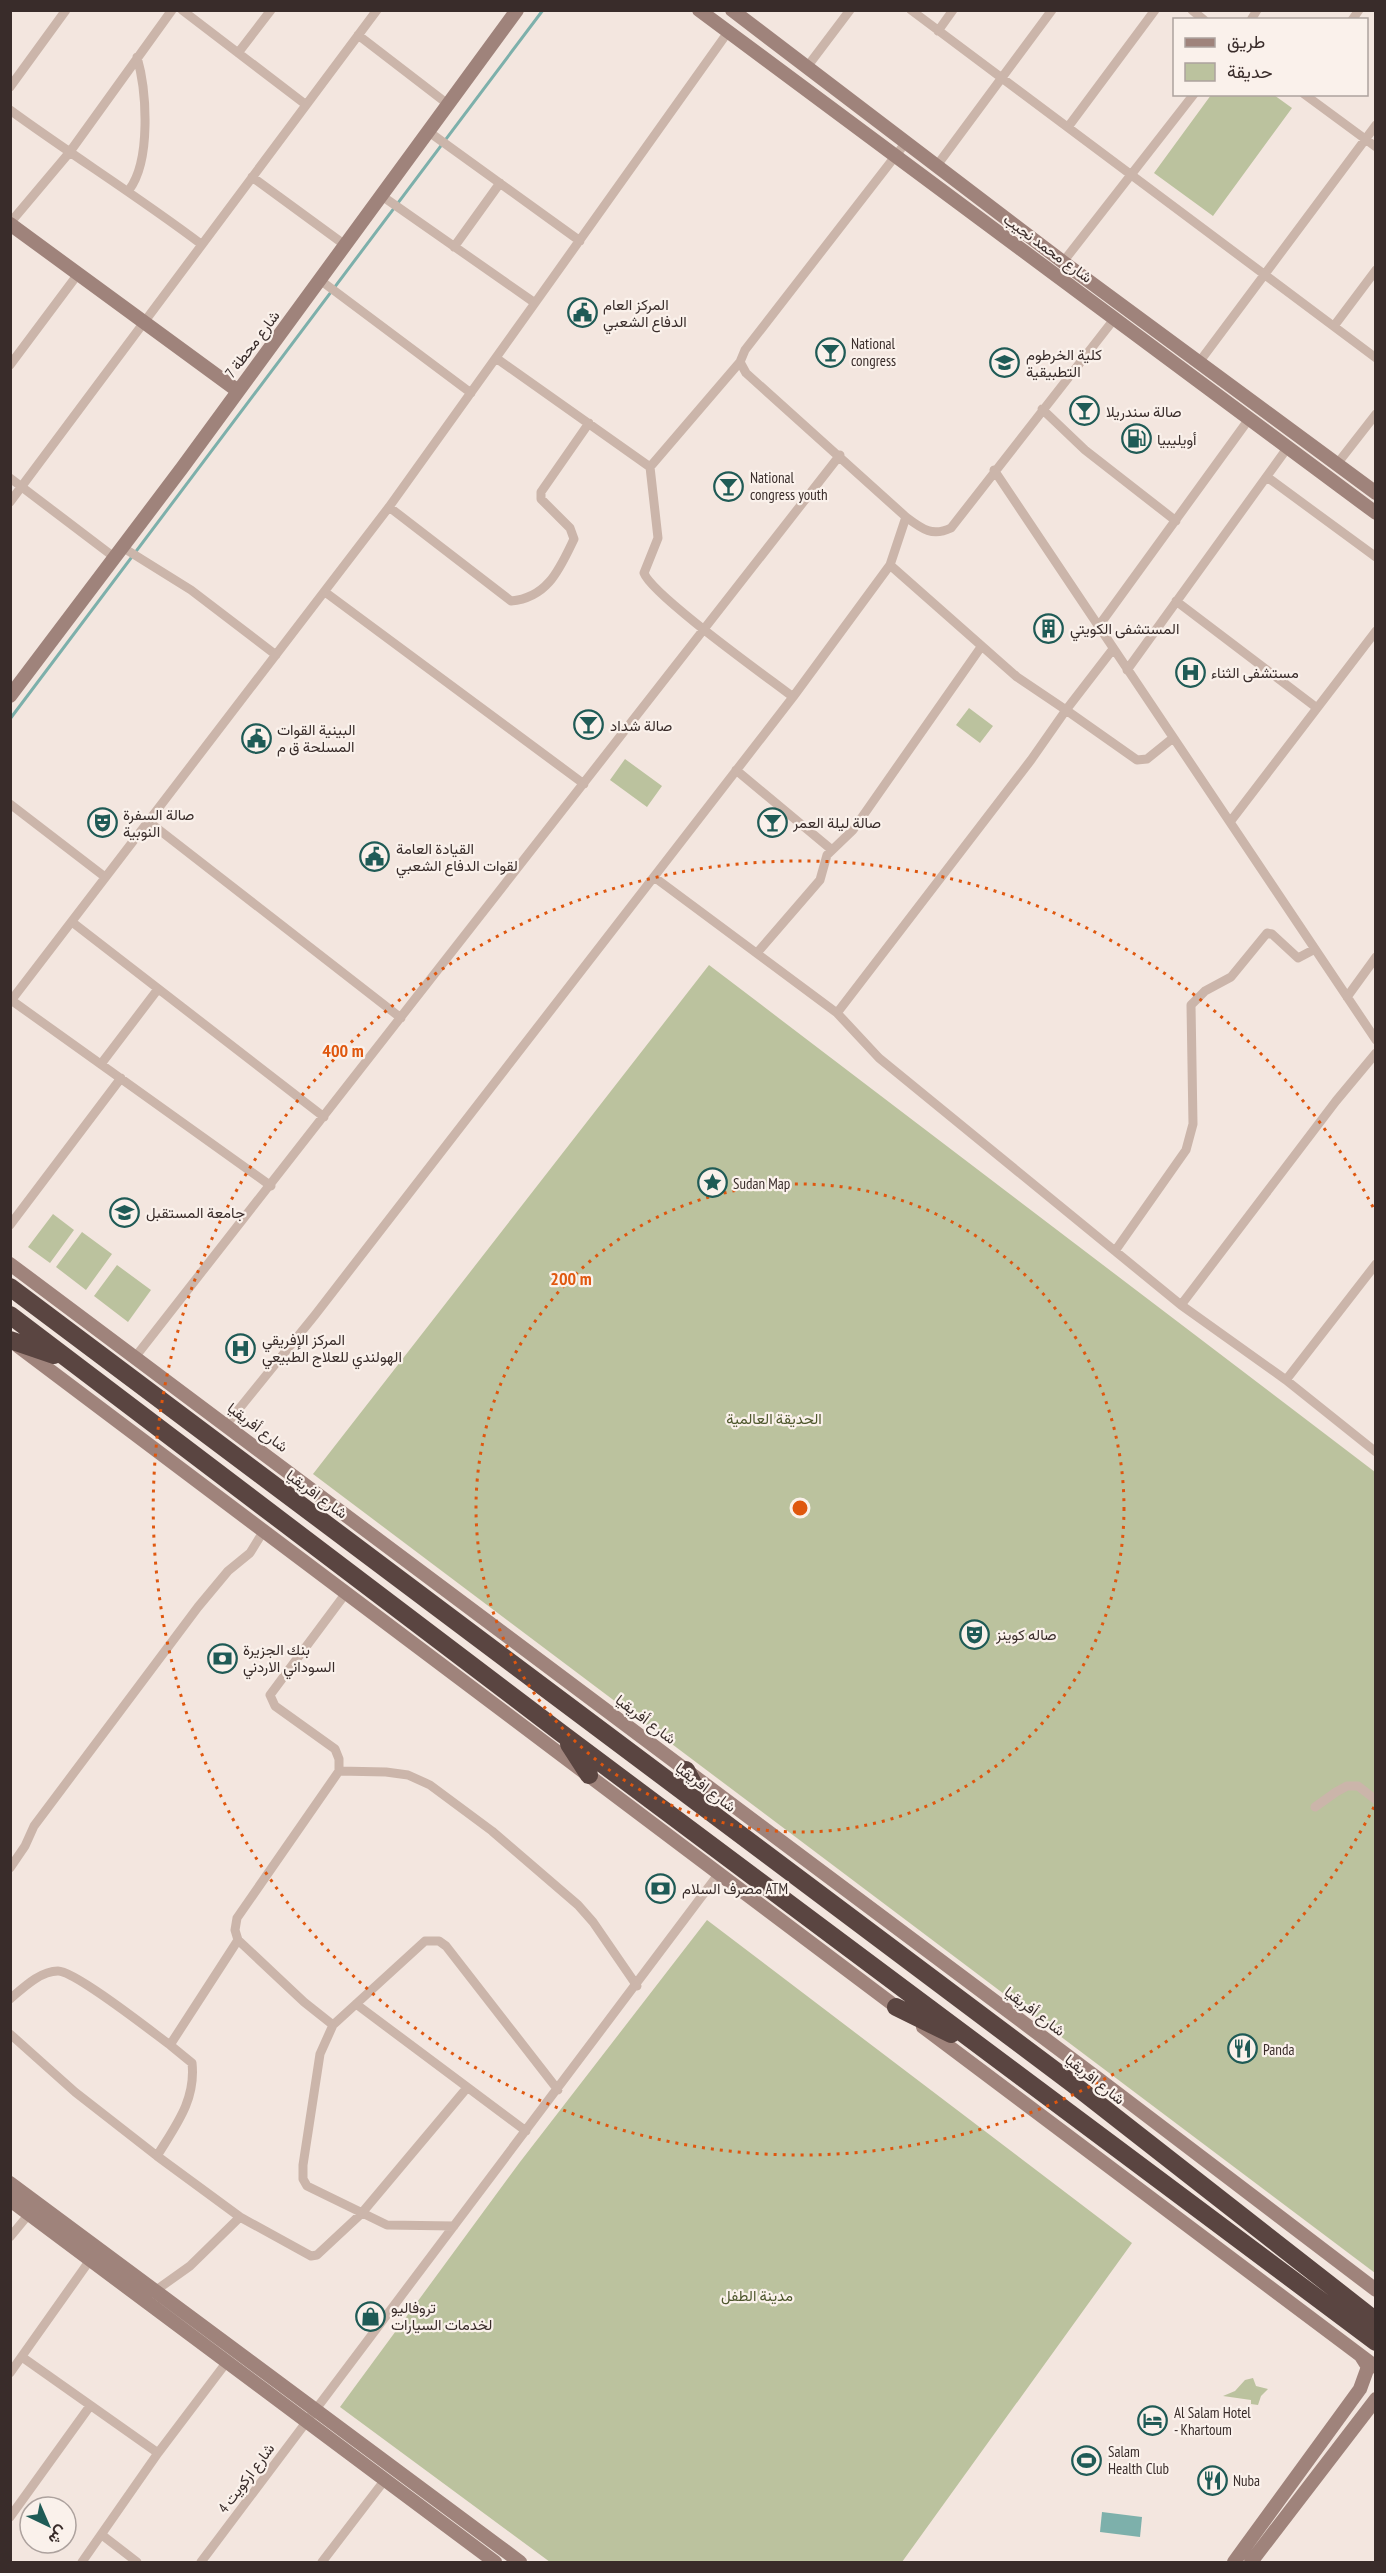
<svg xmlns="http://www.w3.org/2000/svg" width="1386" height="2573" font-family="'PT Sans Narrow',Vazirmatn,sans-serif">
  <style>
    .green { fill: #bbc29e }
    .water { fill: #7db0ab }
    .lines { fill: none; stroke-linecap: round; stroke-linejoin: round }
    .stream { stroke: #7db0ab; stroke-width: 3 }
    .street { stroke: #cbb5aa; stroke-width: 9 }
    .secondary { stroke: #9f837b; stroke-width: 14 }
    .highway { stroke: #5a4541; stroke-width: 18 }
    .ring { fill: none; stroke: #df570e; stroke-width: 3; stroke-dasharray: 3 6 }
    .labels { text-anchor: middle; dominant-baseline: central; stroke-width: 4.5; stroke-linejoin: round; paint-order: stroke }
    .street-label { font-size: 15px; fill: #392c2a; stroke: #faf1eb }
    .poi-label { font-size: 15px; fill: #392c2a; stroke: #faf1eb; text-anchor: start }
    .park-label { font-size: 15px; fill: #4e572d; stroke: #faf1eb }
    .centre { fill: #df570e; stroke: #faf1eb; stroke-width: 3 }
    .ring-label { font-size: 18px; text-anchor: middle; font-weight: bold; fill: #df570e; stroke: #faf1eb; stroke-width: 4.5; stroke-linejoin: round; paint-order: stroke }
  </style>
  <rect width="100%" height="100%" fill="#f3e6df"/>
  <!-- green -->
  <path class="green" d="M 1211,95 L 1274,95 L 1292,108 L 1213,216 L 1154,173 Z
    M 969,708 L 993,726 L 980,743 L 956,725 Z
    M 625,759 L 662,786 L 647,807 L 610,780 Z
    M 709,965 L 1375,1472 L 1375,2273 L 313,1474 Z
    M 53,1214 L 74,1230 L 50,1263 L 28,1247 Z
    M 82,1232 L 112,1254 L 86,1290 L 56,1267 Z
    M 117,1265 L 151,1290 L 128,1322 L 94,1296 Z
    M 707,1920 L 1132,2243 L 902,2562 L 550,2562 L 340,2407 L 520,2162 Z
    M 1253,2378 L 1256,2386 L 1268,2389 L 1261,2396 L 1258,2405 L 1251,2404 L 1251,2400 L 1223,2396 L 1235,2391 L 1245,2380 Z"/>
  <!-- water -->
  <path class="water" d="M 1102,2512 L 1142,2517 L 1140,2537 L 1100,2532 Z"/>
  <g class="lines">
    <!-- stream -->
    <path class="stream" d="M 10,719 L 543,10"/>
    <!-- street -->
    <path class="street" d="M 182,10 L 305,104
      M 911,10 L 1376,358
      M 1192,10 L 1204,20
      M 1251,20 L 1257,10
      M 1352,20 L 1359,10
      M 938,31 L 953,10
      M 358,35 L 449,105
      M 238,53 L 271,10
      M 807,67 L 850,10
      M 10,87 L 66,10
      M 1304,94 L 1376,147
      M 10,110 C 73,156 139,197 201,244
      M 1068,127 L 1155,10
      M 429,132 L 580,241
      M 907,141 L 745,350 L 740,362 L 746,373 L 906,517 C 922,529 932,537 951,528 L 1115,318
      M 938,164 L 1052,10
      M 252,177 L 345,245
      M 129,190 C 151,161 147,92 137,57
      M 10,223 L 69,153 L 172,10
      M 454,247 L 500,183
      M 1063,262 L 1194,94
      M 320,280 L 471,393
      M 535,303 L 728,32
      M 1334,326 L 1376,270
      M 496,358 L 650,467
      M 1200,361 L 1376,125
      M 740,362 L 650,467 L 658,538 L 644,573 C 652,595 767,677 793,697
      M 10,365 L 78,274
      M 1042,409 L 1085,450 L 1176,521
      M 1337,464 L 1376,414
      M 994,470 L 1376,1040
      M 1267,477 L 1376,557
      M 10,478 L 114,557
      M 10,502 L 377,10
      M 389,507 L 511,601 C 548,598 560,568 574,539 L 570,528 L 541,499 L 541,492 L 589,423
      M 122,547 L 191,590 L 276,655
      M 325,592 L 584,784
      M 1176,601 L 1317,708
      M 1098,627 L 1249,419
      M 1113,649 L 1066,710 L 1137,760 L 1147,759 L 1173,738
      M 1127,670 L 1288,447
      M 736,770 L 832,850
      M 10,804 L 105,877
      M 149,822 L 401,1018
      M 1230,822 L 1376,631
      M 654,877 L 837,1013 L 879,1058 L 1181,1305 L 1286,1380 L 1376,1452
      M 72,922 L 324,1117
      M 757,953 L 820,880 L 827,855 L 853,830 L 981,647
      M 1347,997 L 1376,957
      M 11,1000 L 271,1186
      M 10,1002 L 389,507 L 535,303 L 382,196
      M 837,1013 L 1031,760 L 1066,710 L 1017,677 L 890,565
      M 101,1064 L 158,989
      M 10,1225 L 121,1078
      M 1115,1251 L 1186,1150 L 1193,1124 L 1191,1005 L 1205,991 L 1231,977 L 1267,933 L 1272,934 L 1298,958 L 1315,949
      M 1181,1305 L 1336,1101 L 1376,1053
      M 136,1356 L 840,455
      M 1286,1380 L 1376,1264
      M 226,1425 L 315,1315 L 793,697 L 890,565 L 906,517
      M 346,1593 L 270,1695 L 275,1706 L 335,1749 L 339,1759 L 339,1771 L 237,1918 L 235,1930 L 238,1940 L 304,2002 L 333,2025 L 320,2054 L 303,2165 L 303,2179 L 307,2186 L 387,2225 L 454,2226
      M 339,1771 L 386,1772 L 408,1775 L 430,1785 L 492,1831 L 578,1905 L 593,1922 L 637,1986
      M 1315,1807 L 1336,1792 L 1347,1786 L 1358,1786 L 1376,1800
      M 10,1868 L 25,1846 L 34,1826 L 198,1607 L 228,1571 L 250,1553 L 263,1532
      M 10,1999 C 23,1988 40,1971 58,1971 C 75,1971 151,2031 170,2045
      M 356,2004 L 526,2131
      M 333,2025 L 425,1941 L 439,1941 L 446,1946 L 558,2090
      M 10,2034 L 75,2092 L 157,2156
      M 240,2217 L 311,2256 L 317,2255 L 361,2214 L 466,2089
      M 10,2237 L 29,2214
      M 155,2291 L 190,2266 L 240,2217 L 157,2156 C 176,2125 196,2100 192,2063 L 170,2045 L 238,1940
      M 22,2357 L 158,2453
      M 10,2373 L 90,2260
      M 10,2517 L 90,2406
      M 102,2535 L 137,2562
      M 82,2562 L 158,2453 L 226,2363
      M 201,2562 L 720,1872
      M 322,2562 L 384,2481"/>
    <!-- secondary -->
    <path class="secondary" d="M 699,10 L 1376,513
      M 732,10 L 1063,262 L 1376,493
      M 10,224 L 238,391
      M 10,696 L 182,468 L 517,10
      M 10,1264 L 1100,2080 L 1376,2290
      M 19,1347 L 903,2012
      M 923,2027 L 1376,2367
      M 10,2183 L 520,2562
      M 10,2200 L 495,2562
      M 1234,2562 L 1360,2389 L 1368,2367 L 1361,2356
      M 1251,2562 L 1376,2399"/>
    <!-- highway -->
    <path class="highway" d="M 10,1287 L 1073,2084 L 1376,2321
      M 10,1315 L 561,1733 L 1376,2342
      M 10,1340 L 54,1355
      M 569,1744 L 589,1775
      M 686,1770 L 705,1806
      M 896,2007 L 951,2034"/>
  </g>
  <!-- distance rings -->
  <g class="ring">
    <circle cx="800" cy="1508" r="324"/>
    <path d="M1374 1807A647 647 0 1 1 1374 1209"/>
  </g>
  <!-- icons -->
  <defs>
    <symbol id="civic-ring" viewBox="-11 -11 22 22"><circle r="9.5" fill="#faf1eb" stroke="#1f5b56" stroke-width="1.5"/><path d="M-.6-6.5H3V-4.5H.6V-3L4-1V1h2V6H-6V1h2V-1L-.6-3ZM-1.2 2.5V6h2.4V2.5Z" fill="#1f5b56"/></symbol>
    <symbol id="bar-ring" viewBox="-11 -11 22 22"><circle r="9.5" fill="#faf1eb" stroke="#1f5b56" stroke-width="1.5"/><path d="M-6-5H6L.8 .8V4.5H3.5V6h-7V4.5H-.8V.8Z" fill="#1f5b56"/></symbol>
    <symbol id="university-ring" viewBox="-11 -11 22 22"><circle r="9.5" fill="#faf1eb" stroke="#1f5b56" stroke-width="1.5"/><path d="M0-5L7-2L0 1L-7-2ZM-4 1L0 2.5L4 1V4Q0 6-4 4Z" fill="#1f5b56"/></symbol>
    <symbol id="fuel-ring" viewBox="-11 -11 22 22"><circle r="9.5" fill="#faf1eb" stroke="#1f5b56" stroke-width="1.5"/><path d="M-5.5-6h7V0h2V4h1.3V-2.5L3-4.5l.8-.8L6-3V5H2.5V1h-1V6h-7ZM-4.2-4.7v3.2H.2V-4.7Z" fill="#1f5b56"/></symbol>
    <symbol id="building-ring" viewBox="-11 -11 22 22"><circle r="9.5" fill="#faf1eb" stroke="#1f5b56" stroke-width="1.5"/><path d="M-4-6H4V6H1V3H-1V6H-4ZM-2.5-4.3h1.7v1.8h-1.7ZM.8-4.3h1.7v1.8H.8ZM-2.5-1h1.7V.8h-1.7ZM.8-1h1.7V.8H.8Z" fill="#1f5b56"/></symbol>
    <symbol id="hospital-ring" viewBox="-11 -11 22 22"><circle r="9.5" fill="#faf1eb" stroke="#1f5b56" stroke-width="1.5"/><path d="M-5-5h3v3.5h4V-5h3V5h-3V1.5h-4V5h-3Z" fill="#1f5b56"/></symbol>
    <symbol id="theatre-ring" viewBox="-11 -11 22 22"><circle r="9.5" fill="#faf1eb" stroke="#1f5b56" stroke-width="1.5"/><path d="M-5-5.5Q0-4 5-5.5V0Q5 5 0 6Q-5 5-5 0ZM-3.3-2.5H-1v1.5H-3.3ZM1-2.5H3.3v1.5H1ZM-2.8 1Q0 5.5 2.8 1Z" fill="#1f5b56"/></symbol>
    <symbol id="sight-ring" viewBox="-11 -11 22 22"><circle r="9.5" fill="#faf1eb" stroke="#1f5b56" stroke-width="1.5"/><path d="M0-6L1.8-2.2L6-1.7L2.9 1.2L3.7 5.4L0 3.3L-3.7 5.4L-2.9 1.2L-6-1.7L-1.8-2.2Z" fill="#1f5b56"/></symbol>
    <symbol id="bank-ring" viewBox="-11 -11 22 22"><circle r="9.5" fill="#faf1eb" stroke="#1f5b56" stroke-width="1.5"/><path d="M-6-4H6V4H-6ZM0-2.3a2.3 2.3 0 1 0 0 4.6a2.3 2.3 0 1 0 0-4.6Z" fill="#1f5b56"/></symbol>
    <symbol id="restaurant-ring" viewBox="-11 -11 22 22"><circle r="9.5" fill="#faf1eb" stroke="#1f5b56" stroke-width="1.5"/><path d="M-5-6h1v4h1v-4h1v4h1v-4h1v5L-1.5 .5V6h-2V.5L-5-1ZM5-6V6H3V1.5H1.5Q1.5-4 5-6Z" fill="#1f5b56"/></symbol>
    <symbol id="shop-ring" viewBox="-11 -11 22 22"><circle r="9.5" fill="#faf1eb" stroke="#1f5b56" stroke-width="1.5"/><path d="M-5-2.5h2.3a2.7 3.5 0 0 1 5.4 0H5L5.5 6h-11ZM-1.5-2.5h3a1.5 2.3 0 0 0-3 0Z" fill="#1f5b56"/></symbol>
    <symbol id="hotel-ring" viewBox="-11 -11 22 22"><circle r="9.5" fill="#faf1eb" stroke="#1f5b56" stroke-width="1.5"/><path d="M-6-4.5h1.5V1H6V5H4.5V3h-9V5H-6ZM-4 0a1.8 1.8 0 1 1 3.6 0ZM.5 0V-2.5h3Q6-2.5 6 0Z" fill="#1f5b56"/></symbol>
    <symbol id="stadium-ring" viewBox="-11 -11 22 22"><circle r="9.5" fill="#faf1eb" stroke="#1f5b56" stroke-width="1.5"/><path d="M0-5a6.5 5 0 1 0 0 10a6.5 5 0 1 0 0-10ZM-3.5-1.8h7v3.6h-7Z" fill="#1f5b56"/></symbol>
  </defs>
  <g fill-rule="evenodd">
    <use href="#civic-ring" x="566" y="296" width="33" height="33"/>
    <use href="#bar-ring" x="814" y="336" width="33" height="33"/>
    <use href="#university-ring" x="988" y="346" width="33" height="33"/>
    <use href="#bar-ring" x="1068" y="394" width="33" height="33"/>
    <use href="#fuel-ring" x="1120" y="422" width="33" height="33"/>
    <use href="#bar-ring" x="712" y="470" width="33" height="33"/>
    <use href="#building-ring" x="1032" y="612" width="33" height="33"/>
    <use href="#hospital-ring" x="1174" y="656" width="33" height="33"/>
    <use href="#bar-ring" x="572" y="708" width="33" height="33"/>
    <use href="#civic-ring" x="240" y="722" width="33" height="33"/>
    <use href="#bar-ring" x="756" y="806" width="33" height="33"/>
    <use href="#theatre-ring" x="86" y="806" width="33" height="33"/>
    <use href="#civic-ring" x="358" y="840" width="33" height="33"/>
    <use href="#sight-ring" x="696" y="1166" width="33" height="33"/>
    <use href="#university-ring" x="108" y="1196" width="33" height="33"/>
    <use href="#hospital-ring" x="224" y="1332" width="33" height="33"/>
    <use href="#theatre-ring" x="958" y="1618" width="33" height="33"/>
    <use href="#bank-ring" x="206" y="1642" width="33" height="33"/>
    <use href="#bank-ring" x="644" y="1872" width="33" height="33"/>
    <use href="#restaurant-ring" x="1226" y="2032" width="33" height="33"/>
    <use href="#shop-ring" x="354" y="2300" width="33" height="33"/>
    <use href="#hotel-ring" x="1136" y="2404" width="33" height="33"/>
    <use href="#stadium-ring" x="1070" y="2444" width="33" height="33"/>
    <use href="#restaurant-ring" x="1196" y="2464" width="33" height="33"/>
  </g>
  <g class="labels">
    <!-- street labels -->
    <g class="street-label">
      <text transform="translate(1048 248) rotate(36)">شارع محمد نجيب</text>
      <text transform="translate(252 344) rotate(-53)">شارع محطة 7</text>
      <text transform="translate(258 1427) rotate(37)">شارع أفريقيا</text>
      <text transform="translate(317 1494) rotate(36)">شارع افريقيا</text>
      <text transform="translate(646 1719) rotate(37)">شارع أفريقيا</text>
      <text transform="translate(706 1787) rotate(37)">شارع افريقيا</text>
      <text transform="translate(1035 2011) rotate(37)">شارع أفريقيا</text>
      <text transform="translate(1095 2079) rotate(38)">شارع افريقيا</text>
      <text transform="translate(246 2478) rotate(-53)">شارع اركويت 4</text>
    </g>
    <!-- poi labels -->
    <g class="poi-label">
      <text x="603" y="304">المركز العام<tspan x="603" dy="17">الدفاع الشعبي</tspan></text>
      <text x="851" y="343">National<tspan x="851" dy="17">congress</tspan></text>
      <text x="1026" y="354">كلية الخرطوم<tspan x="1026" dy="17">التطبيقية</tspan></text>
      <text x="1106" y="411">صالة سندريلا</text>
      <text x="1157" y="439">أويليبيا</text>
      <text x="750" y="477">National<tspan x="750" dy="17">congress youth</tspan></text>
      <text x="1070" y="628">المستشفى الكويتي</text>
      <text x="1211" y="672">مستشفى الثناء</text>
      <text x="610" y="725">صالة شداد</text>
      <text x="277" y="729">البينية القوات<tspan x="277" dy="17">المسلحة ق م</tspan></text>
      <text x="123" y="814">صالة السفرة<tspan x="123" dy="17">النوبية</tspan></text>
      <text x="793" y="822">صالة ليلة العمر</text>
      <text x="396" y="848">القيادة العامة<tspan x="396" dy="17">لقوات الدفاع الشعبي</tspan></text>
      <text x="733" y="1183">Sudan Map</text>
      <text x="146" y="1212">جامعة المستقبل</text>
      <text x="262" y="1339">المركز الإفريقي<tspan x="262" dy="17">الهولندي للعلاج الطبيعي</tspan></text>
      <text x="996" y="1634">صاله كوينز</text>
      <text x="243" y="1649">بنك الجزيرة<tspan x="243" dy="17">السوداني الاردني</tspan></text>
      <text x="682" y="1888">مصرف السلام ATM</text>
      <text x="1263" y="2049">Panda</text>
      <text x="391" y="2307">تروفاليو<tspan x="391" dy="17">لخدمات السيارات</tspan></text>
      <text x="1174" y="2412">Al Salam Hotel<tspan x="1174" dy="17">- Khartoum</tspan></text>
      <text x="1108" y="2451">Salam<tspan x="1108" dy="17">Health Club</tspan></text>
      <text x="1233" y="2480">Nuba</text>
    </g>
    <!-- park labels -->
    <g class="park-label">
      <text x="774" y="1418">الحديقة العالمية</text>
      <text x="757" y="2295">مدينة الطفل</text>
    </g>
  </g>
  <circle cx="800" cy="1508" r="9" class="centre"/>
  <g class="ring-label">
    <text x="343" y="1057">400 m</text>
    <text x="571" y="1285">200 m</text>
  </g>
  <!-- border -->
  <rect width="1386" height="2573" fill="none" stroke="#392c2a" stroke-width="24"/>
  <!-- legend -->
  <rect x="1173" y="18" width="195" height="78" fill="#faf1eb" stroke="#ada29e" stroke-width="1.5"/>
  <rect x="1185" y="38" width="30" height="9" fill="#9f837b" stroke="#ada29e" stroke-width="1.5"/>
  <text x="1227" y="48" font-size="18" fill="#392c2a">طريق</text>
  <rect x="1185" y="63" width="30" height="18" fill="#bbc29e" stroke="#ada29e" stroke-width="1.5"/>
  <text x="1227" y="78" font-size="18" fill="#392c2a">حديقة</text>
  <!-- north arrow -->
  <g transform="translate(48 2525) rotate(136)"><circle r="28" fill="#faf1eb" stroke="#ada29e" stroke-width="1.5"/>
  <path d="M0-4.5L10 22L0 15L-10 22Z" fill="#1f5b56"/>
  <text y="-9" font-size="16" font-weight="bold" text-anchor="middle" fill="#392c2a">ش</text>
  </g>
</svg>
